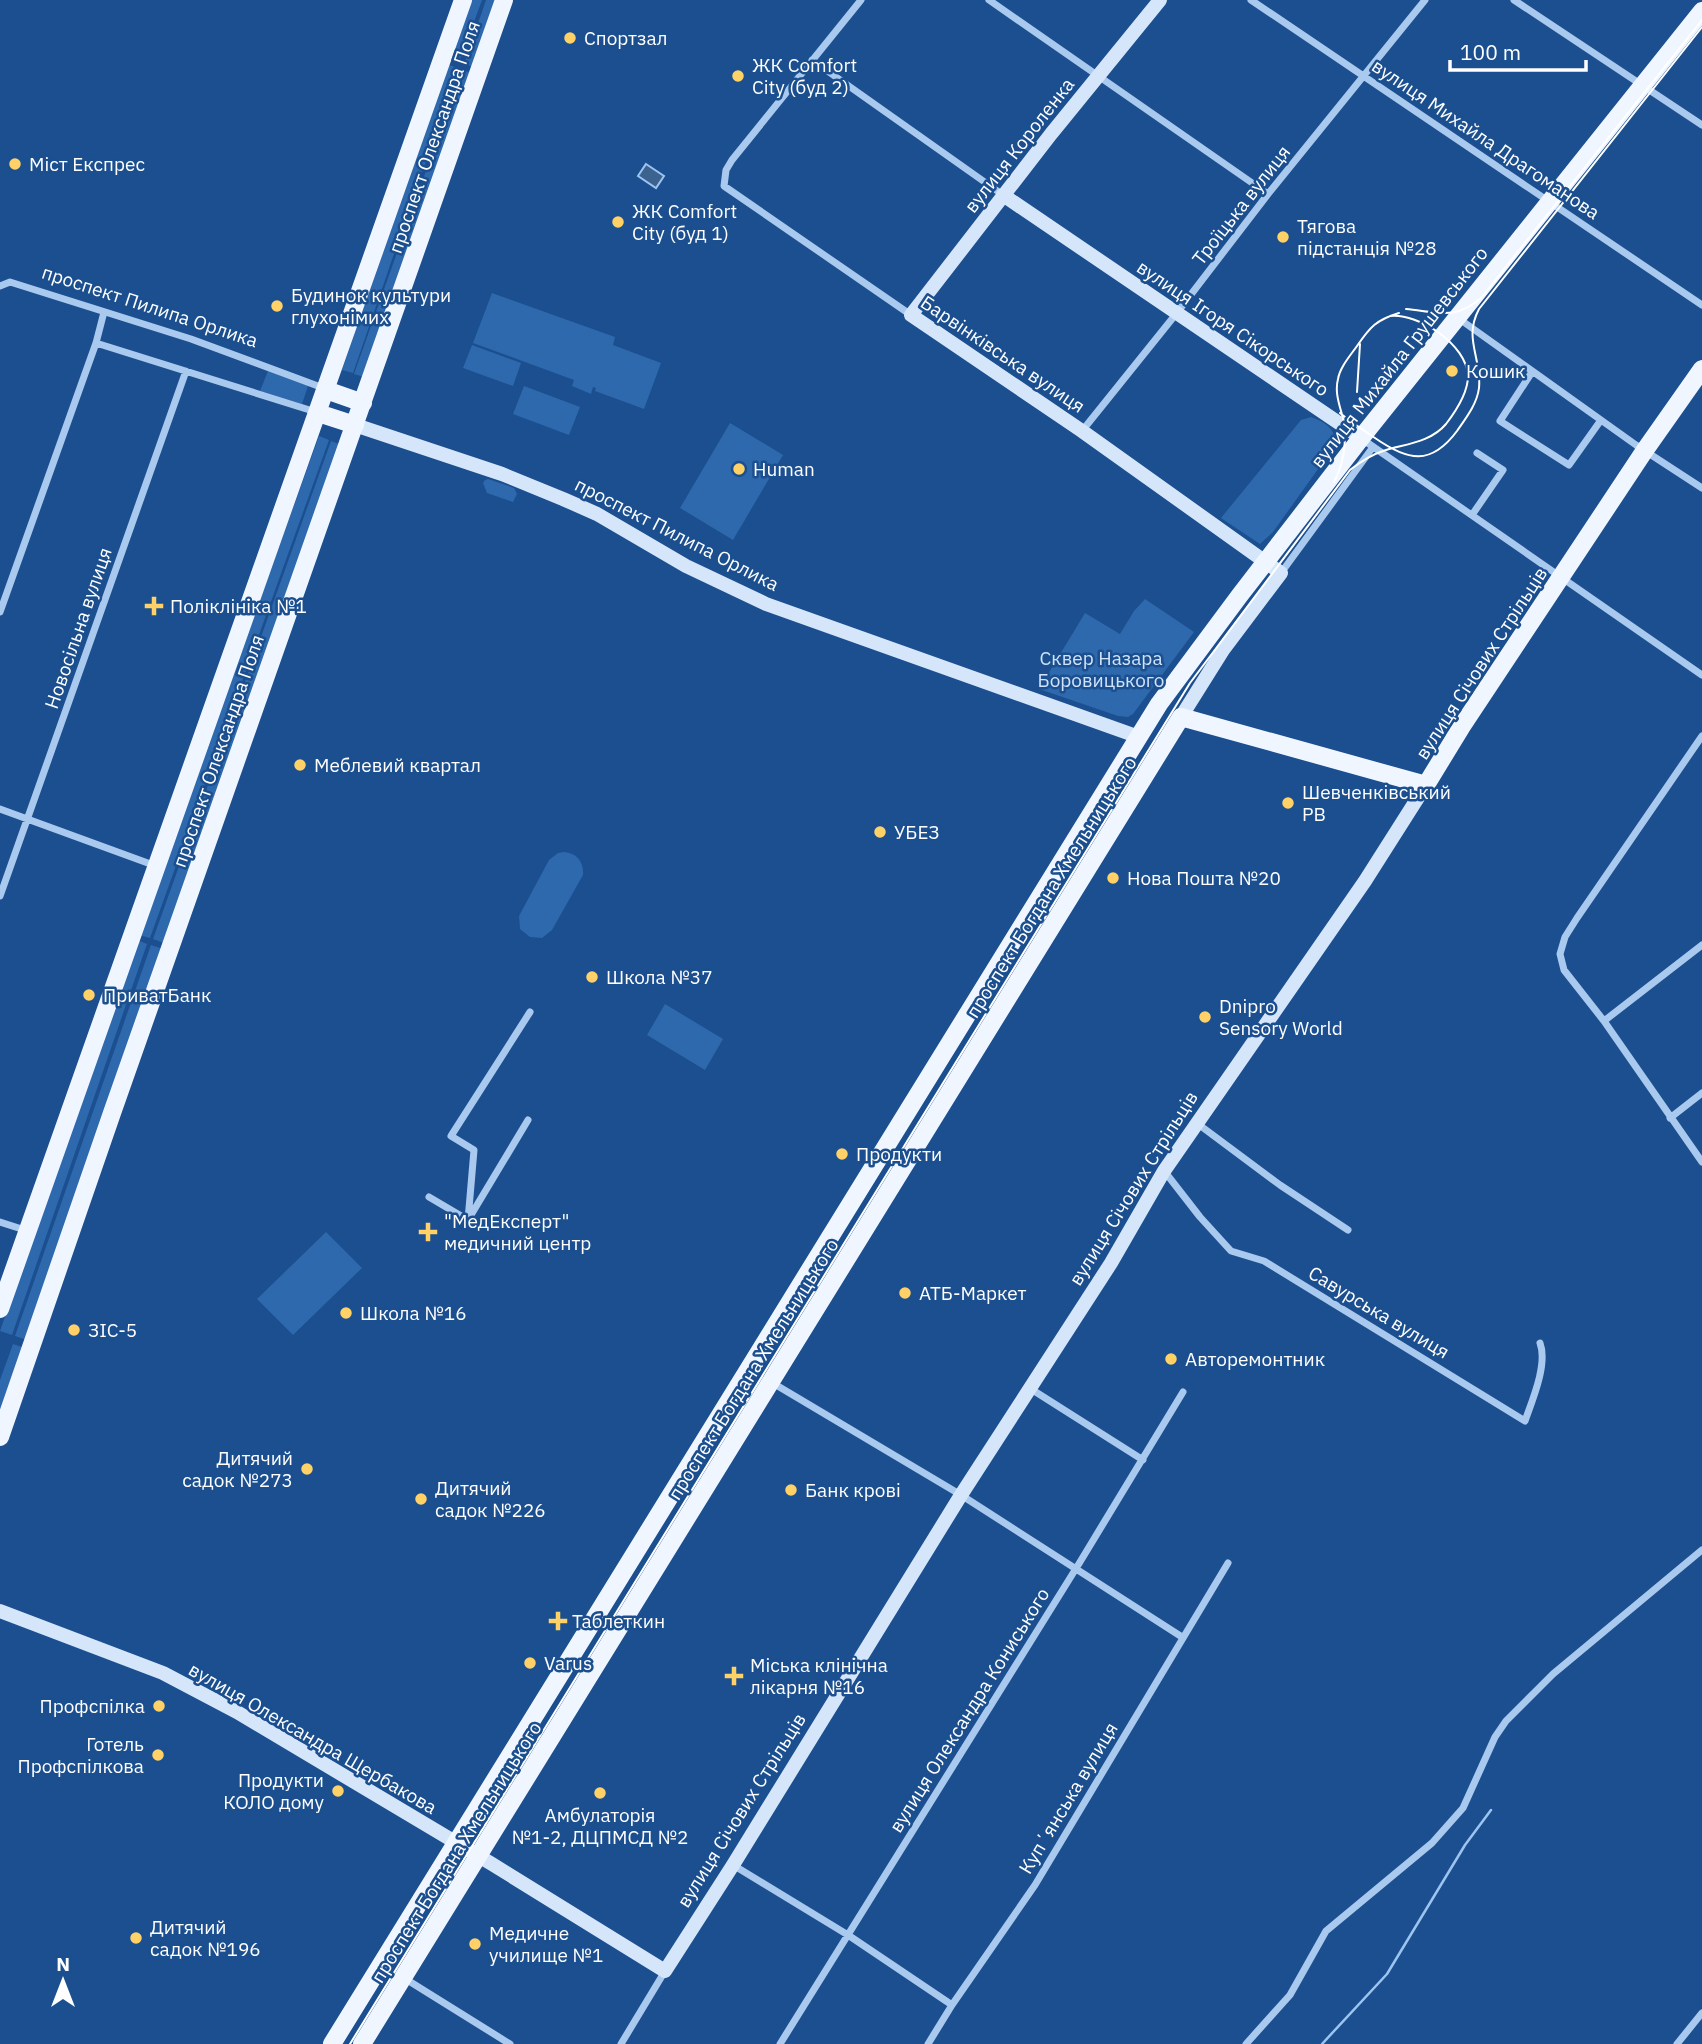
<svg xmlns="http://www.w3.org/2000/svg" width="1702" height="2044" font-family="'IBM Plex Sans',sans-serif">
  <style>
    .green { fill: #2e69ad }
    .water { fill: #3c6290; stroke: #9cc4f0; stroke-width: 2 }
    .lines { fill: none; stroke-linecap: round; stroke-linejoin: round }
    .stream { stroke: #9cc4f0; stroke-width: 2.5 }
    .street { stroke: #a9c9ee; stroke-width: 7 }
    .secondary { stroke: #d6e6fa; stroke-width: 14 }
    .primary { stroke: #f0f6ff; stroke-width: 18 }
    .tram { stroke: #fff; stroke-width: 2 }
    .poi-dot { fill: #ffd166; stroke: #1b4f8f; stroke-width: 2.5 }
    .labels { text-anchor: middle; dominant-baseline: central; stroke-width: 5; stroke-linejoin: round; paint-order: stroke }
    .poi-label { font-size: 19px; fill: #fff; stroke: #1b4f8f; text-anchor: start }
    .street-label { font-size: 19px; fill: #fff; stroke: #1b4f8f }
    .park-label { font-size: 19px; fill: #cfe3fa; stroke: #1b4f8f }
  </style>
  <rect width="100%" height="100%" fill="#1b4f8f"/>
  <!-- green -->
  <path class="green" d="M 471,0 L 482,0 L 459,63 L 450,59 Z
    M 486,0 L 496,0 L 473,67 L 464,64 Z
    M 449,65 L 458,68 L 353,373 L 342,370 Z
    M 462,69 L 471,73 L 364,377 L 354,374 Z
    M 492,293 L 615,337 L 613,345 L 661,363 L 644,409 L 595,391 L 596,388 L 593,387 L 591,394 L 572,386 L 574,380 L 473,343 Z
    M 472,345 L 521,363 L 513,386 L 463,368 Z
    M 268,371 L 308,386 L 302,404 L 260,391 Z
    M 524,386 L 580,407 L 569,435 L 513,414 Z
    M 1311,417 C 1325,422 1335,428 1336,444 L 1273,532 L 1260,544 L 1221,518 L 1301,420 Z
    M 730,423 L 783,455 L 733,540 L 680,508 Z
    M 319,436 L 329,440 L 150,938 L 139,935 Z
    M 331,441 L 342,445 L 164,943 L 153,939 Z
    M 488,479 L 514,488 L 517,494 L 513,502 L 487,493 L 483,483 L 485,480 Z
    M 1145,599 L 1194,632 L 1133,714 L 1128,717 L 1118,716 L 1039,689 L 1085,613 L 1120,634 L 1134,611 Z
    M 564,852 C 577,853 584,862 583,875 L 552,930 L 542,938 L 530,937 L 520,929 L 519,916 L 549,860 L 558,853 Z
    M 137,940 L 147,944 L 12,1335 L 0,1331 Z
    M 151,945 L 163,949 L 27,1340 L 15,1336 Z
    M 665,1004 L 723,1039 L 705,1070 L 647,1035 Z
    M 326,1232 L 362,1268 L 293,1335 L 257,1299 Z
    M 13,1344 L 25,1348 L 0,1418 L 0,1380 Z"/>
  <!-- water -->
  <path class="water" d="M 646,164 L 664,176 L 656,188 L 638,176 Z"/>
  <g class="lines">
    <!-- stream -->
    <path class="stream" d="M 1322,2044 L 1387,1974 L 1465,1845 L 1491,1810"/>
    <!-- street -->
    <path class="street" d="M 861,0 L 732,160 L 726,170 L 724,186 L 911,315
      M 989,0 L 1268,194
      M 1251,0 L 1702,305
      M 1514,0 L 1702,125
      M 812,60 L 1003,195
      M 0,286 L 10,282 L 191,339 L 326,389
      M 1458,318 L 1636,445 L 1702,488
      M 96,343 L 316,412
      M 1532,372 L 1500,421 L 1569,465 L 1601,420
      M 1082,431 L 1176,314 L 1268,194 L 1425,0
      M 1362,439 L 1702,675
      M 1472,515 L 1503,470 L 1477,453
      M 1281,573 L 1373,447
      M 0,612 L 96,343 L 104,312
      M 1702,736 L 1577,918 L 1565,937 L 1560,954 L 1564,970 L 1604,1021 L 1702,1162
      M 0,809 L 156,866
      M 0,896 L 186,371
      M 1604,1021 L 1702,945
      M 1670,1118 L 1702,1093
      M 528,1120 L 468,1220 L 474,1150 L 451,1136 L 530,1012
      M 1198,1124 L 1280,1185 L 1348,1230
      M 1165,1172 L 1200,1217 L 1231,1251 L 1264,1261 L 1525,1421 C 1532,1401 1548,1364 1540,1343
      M 429,1197 L 468,1220
      M 0,1222 L 28,1231
      M 771,1382 L 961,1495 L 1182,1637
      M 1031,1389 L 1143,1460
      M 733,1865 L 848,1935 L 952,2005
      M 404,1978 L 510,2044
      M 621,2044 L 665,1971
      M 780,2044 L 1080,1562 L 1183,1392
      M 928,2044 L 952,2005 L 1035,1885 L 1228,1563
      M 1246,2044 L 1290,1995 L 1326,1931 L 1432,1843 L 1463,1808 L 1495,1737 L 1506,1721 L 1553,1674 L 1702,1550
      M 1677,2044 L 1702,2013"/>
    <!-- secondary -->
    <path class="secondary" d="M 1160,0 L 1051,134 L 911,315 L 1082,431 L 1281,573 L 1223,650 L 1181,717
      M 1003,195 L 1361,438
      M 355,425 L 502,474 L 563,499 L 597,514 L 686,566 L 766,604 L 1139,737
      M 0,1611 L 163,1673 L 237,1712 L 492,1864 L 665,1971 L 733,1865 L 961,1495 L 1111,1263 L 1164,1171 L 1365,881 L 1426,785"/>
    <!-- primary -->
    <path class="primary" d="M 326,390 L 363,403
      M 318,413 L 355,425
      M 0,1309 L 463,0
      M 0,1437 L 112,1113 L 504,0
      M 332,2044 L 1159,704 L 1240,595 L 1361,438 L 1702,11
      M 362,2044 L 1181,717 L 1426,785 L 1462,726 L 1645,450 L 1702,369"/>
    <!-- tram -->
    <path class="tram" d="M 1406,309 C 1437,312 1456,321 1482,297 L 1702,20
      M 1357,392 L 1360,344
      M 1340,413 C 1351,422 1363,430 1375,438 C 1408,461 1431,466 1457,431 C 1466,418 1477,404 1479,388 C 1482,358 1463,339 1479,309 L 1702,27
      M 1334,482 C 1343,466 1347,441 1344,423 C 1341,408 1334,394 1338,379 C 1340,367 1350,356 1357,346 C 1370,327 1376,320 1399,313
      M 350,2044 L 1190,683 L 1350,470 C 1360,462 1371,455 1383,451 C 1404,444 1430,443 1446,424 C 1456,411 1468,393 1468,376 C 1467,345 1419,313 1390,316"/>
  </g>
  <!-- markers -->
  <g class="poi-dot">
    <circle cx="570" cy="38" r="7"/>
    <circle cx="738" cy="76" r="7"/>
    <circle cx="15" cy="164" r="7"/>
    <circle cx="618" cy="222" r="7"/>
    <circle cx="1283" cy="237" r="7"/>
    <circle cx="277" cy="306" r="7"/>
    <circle cx="1452" cy="371" r="7"/>
    <circle cx="739" cy="469" r="7"/>
    <path d="M150.5 595.5h7v7h7v7h-7v7h-7v-7h-7v-7h7z"/>
    <circle cx="300" cy="765" r="7"/>
    <circle cx="1288" cy="803" r="7"/>
    <circle cx="880" cy="832" r="7"/>
    <circle cx="1113" cy="878" r="7"/>
    <circle cx="592" cy="977" r="7"/>
    <circle cx="89" cy="995" r="7"/>
    <circle cx="1205" cy="1017" r="7"/>
    <circle cx="842" cy="1154" r="7"/>
    <path d="M424.5 1221.5h7v7h7v7h-7v7h-7v-7h-7v-7h7z"/>
    <circle cx="905" cy="1293" r="7"/>
    <circle cx="346" cy="1313" r="7"/>
    <circle cx="74" cy="1330" r="7"/>
    <circle cx="1171" cy="1359" r="7"/>
    <circle cx="307" cy="1469" r="7"/>
    <circle cx="791" cy="1490" r="7"/>
    <circle cx="421" cy="1499" r="7"/>
    <path d="M554.5 1610.5h7v7h7v7h-7v7h-7v-7h-7v-7h7z"/>
    <circle cx="530" cy="1663" r="7"/>
    <path d="M730.5 1665.5h7v7h7v7h-7v7h-7v-7h-7v-7h7z"/>
    <circle cx="159" cy="1706" r="7"/>
    <circle cx="158" cy="1755" r="7"/>
    <circle cx="338" cy="1791" r="7"/>
    <circle cx="600" cy="1793" r="7"/>
    <circle cx="136" cy="1938" r="7"/>
    <circle cx="475" cy="1944" r="7"/>
  </g>
  <g class="labels">
    <!-- poi labels -->
    <g class="poi-label">
      <text x="584" y="38">Спортзал</text>
      <text x="752" y="65">ЖК Comfort<tspan x="752" dy="22">City (буд 2)</tspan></text>
      <text x="29" y="164">Міст Експрес</text>
      <text x="632" y="211">ЖК Comfort<tspan x="632" dy="22">City (буд 1)</tspan></text>
      <text x="1297" y="226">Тягова<tspan x="1297" dy="22">пiдстанцiя №28</tspan></text>
      <text x="291" y="295">Будинок культури<tspan x="291" dy="22">глухонімих</tspan></text>
      <text x="1466" y="371">Кошик</text>
      <text x="753" y="469">Human</text>
      <text x="170" y="606">Поліклініка №1</text>
      <text x="314" y="765">Меблевий квартал</text>
      <text x="1302" y="792">Шевченківський<tspan x="1302" dy="22">РВ</tspan></text>
      <text x="894" y="832">УБЕЗ</text>
      <text x="1127" y="878">Нова Пошта №20</text>
      <text x="606" y="977">Школа №37</text>
      <text x="103" y="995">ПриватБанк</text>
      <text x="1219" y="1006">Dnipro<tspan x="1219" dy="22">Sensory World</tspan></text>
      <text x="856" y="1154">Продукти</text>
      <text x="444" y="1221">"МедЕксперт"<tspan x="444" dy="22">медичний центр</tspan></text>
      <text x="919" y="1293">АТБ-Маркет</text>
      <text x="360" y="1313">Школа №16</text>
      <text x="88" y="1330">ЗІС-5</text>
      <text x="1185" y="1359">Авторемонтник</text>
      <text x="293" y="1458" text-anchor="end">Дитячий<tspan x="293" dy="22">садок №273</tspan></text>
      <text x="435" y="1488">Дитячий<tspan x="435" dy="22">садок №226</tspan></text>
      <text x="805" y="1490">Банк крові</text>
      <text x="572" y="1621">Таблеткин</text>
      <text x="544" y="1663">Varus</text>
      <text x="750" y="1665">Міська клінічна<tspan x="750" dy="22">лікарня №16</tspan></text>
      <text x="145" y="1706" text-anchor="end">Профспілка</text>
      <text x="144" y="1744" text-anchor="end">Готель<tspan x="144" dy="22">Профспілкова</tspan></text>
      <text x="324" y="1780" text-anchor="end">Продукти<tspan x="324" dy="22">КОЛО дому</tspan></text>
      <text x="600" y="1815" text-anchor="middle">Амбулаторія<tspan x="600" dy="22">№1-2, ДЦПМСД №2</tspan></text>
      <text x="150" y="1927">Дитячий<tspan x="150" dy="22">садок №196</tspan></text>
      <text x="489" y="1933">Медичне<tspan x="489" dy="22">училище №1</tspan></text>
    </g>
    <!-- street labels -->
    <g class="street-label">
      <text transform="translate(434 137) rotate(-71)">проспект Олександра Поля</text>
      <text transform="translate(1486 139) rotate(34)">вулиця Михайла Драгоманова</text>
      <text transform="translate(1019 145) rotate(-52)">вулиця Короленка</text>
      <text transform="translate(1241 205) rotate(-52)">Троїцька вулиця</text>
      <text transform="translate(150 306) rotate(18)">проспект Пилипа Орлика</text>
      <text transform="translate(1233 328) rotate(34)">вулиця Ігоря Сікорського</text>
      <text transform="translate(1003 354) rotate(34)">Барвінківська вулиця</text>
      <text transform="translate(1399 357) rotate(-52)">вулиця Михайла Грушевського</text>
      <text transform="translate(677 534) rotate(27)">проспект Пилипа Орлика</text>
      <text transform="translate(78 628) rotate(-71)">Новосільна вулиця</text>
      <text transform="translate(1481 663) rotate(-57)">вулиця Січових Стрільців</text>
      <text transform="translate(218 751) rotate(-71)">проспект Олександра Поля</text>
      <text transform="translate(1051 887) rotate(-58)">проспект Богдана Хмельницького</text>
      <text transform="translate(1133 1188) rotate(-58)">вулиця Січових Стрільців</text>
      <text transform="translate(1379 1312) rotate(31)">Савурська вулиця</text>
      <text transform="translate(753 1369) rotate(-58)">проспект Богдана Хмельницького</text>
      <text transform="translate(969 1710) rotate(-58)">вулиця Олександра Кониського</text>
      <text transform="translate(313 1738) rotate(30)">вулиця Олександра Щербакова</text>
      <text transform="translate(1068 1798) rotate(-59)">Купʼянська вулиця</text>
      <text transform="translate(741 1810) rotate(-58)">вулиця Січових Стрільців</text>
      <text transform="translate(456 1852) rotate(-58)">проспект Богдана Хмельницького</text>
    </g>
    <!-- park labels -->
    <g class="park-label">
      <text x="1101" y="658">Сквер Назара<tspan x="1101" dy="22">Боровицького</tspan></text>
    </g>
  </g>
  <!-- north arrow -->
  <g transform="translate(63 1981)" stroke="#1b4f8f" stroke-width="5" paint-order="stroke">
  <path d="M0-5L12 26L0 18L-12 26Z" fill="#ffffff"/>
  <text y="-10" font-size="19" font-weight="bold" text-anchor="middle" fill="#ffffff">N</text>
  </g>
  <!-- scale -->
  <path d="M1450 60v10h136v-10" fill="none" stroke="#ffffff" stroke-width="3.5"/>
  <text x="1460" y="60" font-size="21" fill="#ffffff" stroke="#1b4f8f" stroke-width="5" paint-order="stroke">100 m</text>
</svg>
